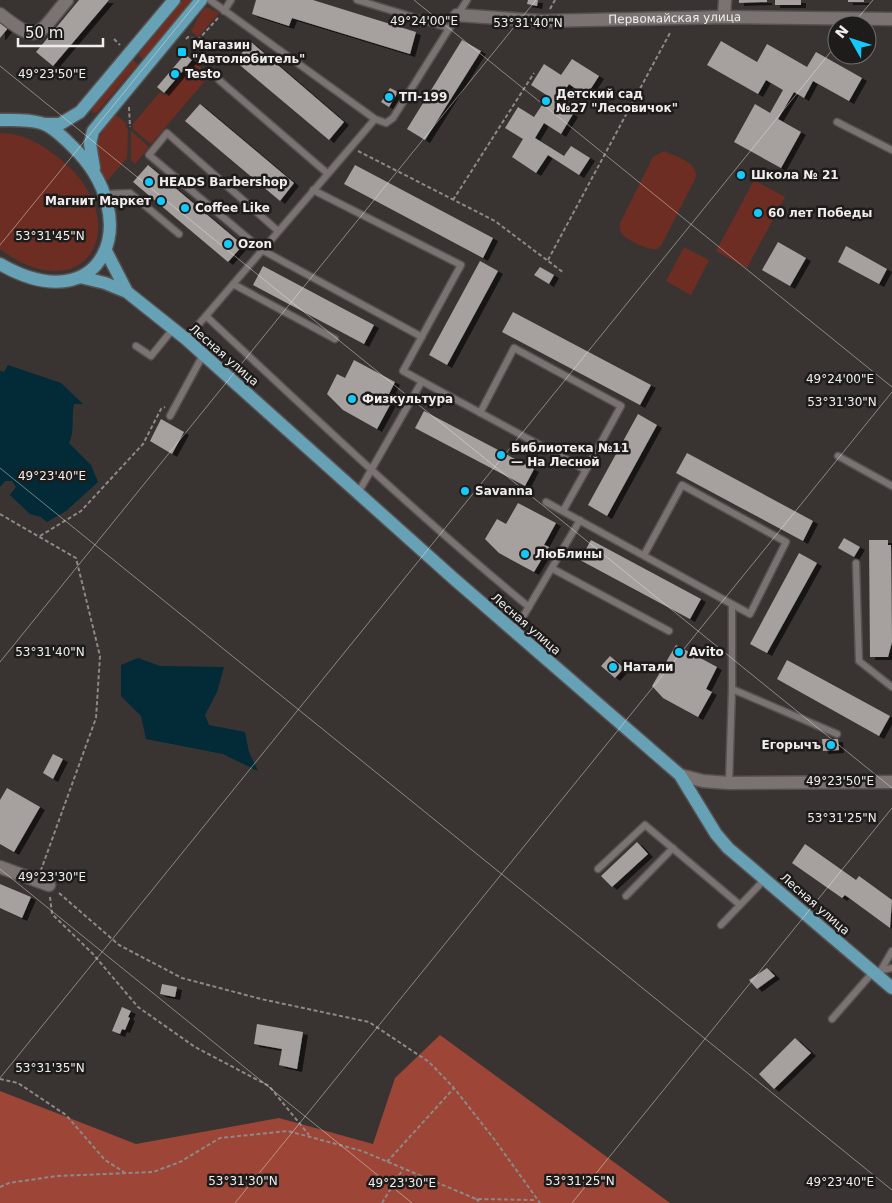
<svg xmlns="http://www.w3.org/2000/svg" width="892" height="1203" font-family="'DejaVu Sans',sans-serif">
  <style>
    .green { fill: #6e2d22 }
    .forest { fill: #9d4536 }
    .water { fill: #022a37 }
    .building { fill: #a6a09e; filter: url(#shadow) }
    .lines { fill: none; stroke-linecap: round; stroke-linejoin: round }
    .lane-casing { stroke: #565251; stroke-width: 9 }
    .street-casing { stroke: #565251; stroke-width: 15 }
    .secondary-casing { stroke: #565251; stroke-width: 15 }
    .primary-casing { stroke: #565251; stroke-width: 15 }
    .path { stroke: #8d8988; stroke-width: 2; stroke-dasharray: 4 2.5; stroke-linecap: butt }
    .lane { stroke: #7a7372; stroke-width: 6 }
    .street { stroke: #7a7372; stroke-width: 12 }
    .secondary { stroke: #7a7372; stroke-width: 12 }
    .primary { stroke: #66a1b6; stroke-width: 12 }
    .ticks { fill: none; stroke: #f0edec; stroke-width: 1; stroke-opacity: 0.45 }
    .poi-dot { fill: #14cafb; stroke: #1e1c1b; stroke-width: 2 }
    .labels { text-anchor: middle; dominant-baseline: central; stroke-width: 5; stroke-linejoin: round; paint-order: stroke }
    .street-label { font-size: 12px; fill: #f0edec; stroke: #1e1c1b }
    .poi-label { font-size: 12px; font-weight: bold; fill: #f0edec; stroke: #1e1c1b; text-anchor: start }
    .ticks-label { font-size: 12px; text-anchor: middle; fill: #f0edec; stroke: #1e1c1b; stroke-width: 5; stroke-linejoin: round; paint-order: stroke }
  </style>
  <defs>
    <filter id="shadow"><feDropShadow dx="5" dy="3" stdDeviation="0" flood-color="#0009"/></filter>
  </defs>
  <rect width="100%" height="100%" fill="#393432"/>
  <!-- green -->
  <path class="green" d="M 183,0 L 193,0 L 143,59 L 138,55 Z
    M 207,7 L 219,13 L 198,37 L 191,31 L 202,11 Z
    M 133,60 L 138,64 L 97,112 L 92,113 L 93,107 Z
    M 194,62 L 210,75 L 151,144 L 133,129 L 133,124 L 160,92 L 165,96 Z
    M 115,114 L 127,124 L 125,126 L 128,129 L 127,158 L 107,181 C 89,154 96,137 115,114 Z
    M 131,131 L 149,147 L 135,164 L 131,160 Z
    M 0,133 C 22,133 39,143 55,155 C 140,218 88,315 0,249 Z
    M 664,151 C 676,157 697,161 696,177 L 662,244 L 657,249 C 648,250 629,241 623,235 C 619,231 620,227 620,223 L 653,157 Z
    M 754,180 L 785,197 L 747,268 L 716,251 Z
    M 684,247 L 709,260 L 691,295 L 666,281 Z"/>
  <!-- forest -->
  <path class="forest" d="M 440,1035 L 670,1203 L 0,1203 L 0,1091 L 136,1144 L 279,1118 L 373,1144 L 395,1078 Z"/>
  <!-- water -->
  <path class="water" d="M 8,365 L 61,383 L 83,404 L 74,404 C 71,418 75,431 69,443 L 91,465 L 98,482 L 66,511 L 47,522 L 41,517 L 30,514 L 10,495 L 16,487 L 12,481 L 5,481 L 0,487 L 0,371 L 4,372 Z
    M 138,658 L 160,666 L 224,667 L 217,692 L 205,715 L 209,725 L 245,732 L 249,752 L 258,771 L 223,754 L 146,739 L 141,716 L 121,696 L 121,665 Z"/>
  <!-- building -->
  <path class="building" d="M 79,0 L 109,0 L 53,66 L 36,52 Z
    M 256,0 L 313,0 L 416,32 L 410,54 L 292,18 L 289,26 L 252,14 Z
    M 528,0 L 538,0 L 537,6 L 527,4 Z
    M 739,0 L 767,0 L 767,2 L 739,3 Z
    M 775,0 L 801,0 L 801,5 L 775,5 Z
    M 848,0 L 864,0 L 864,2 L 848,2 Z
    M 0,21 L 8,28 L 0,38 Z
    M 462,40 L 481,51 L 425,140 L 407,129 Z
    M 721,41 L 757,62 L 767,44 L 807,67 L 816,52 L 862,78 L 849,101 L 813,81 L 804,98 L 794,92 L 778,119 L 801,132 L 781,168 L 734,142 L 755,104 L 770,113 L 783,90 L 766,80 L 758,94 L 707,65 Z
    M 251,42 L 344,122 L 329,140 L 235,61 Z
    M 185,54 L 192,60 L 164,93 L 157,87 Z
    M 572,59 L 599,76 L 586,96 L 569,84 L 556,104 L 573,114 L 561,134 L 544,123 L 535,138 L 564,156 L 571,146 L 590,158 L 579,175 L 548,155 L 536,173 L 512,157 L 523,139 L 505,128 L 518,107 L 534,117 L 548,96 L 531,85 L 544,64 L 561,75 Z
    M 390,88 L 398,92 L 389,107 L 381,102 Z
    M 200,104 L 294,183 L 280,201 L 185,121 Z
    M 148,165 L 243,245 L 228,262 L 133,182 Z
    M 355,165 L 493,238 L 483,258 L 344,184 Z
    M 778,242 L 806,258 L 790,286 L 762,270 Z
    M 846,246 L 887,269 L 879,284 L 838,262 Z
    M 480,261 L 498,271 L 447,365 L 429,355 Z
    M 263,266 L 374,325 L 364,344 L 253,285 Z
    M 540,267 L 554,275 L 549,284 L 534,275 Z
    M 513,312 L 651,385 L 640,405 L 502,332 Z
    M 354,360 L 395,382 L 386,400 L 391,403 L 377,429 L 343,410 L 327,394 L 337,374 L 345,378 Z
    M 424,411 L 534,469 L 525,486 L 415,428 Z
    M 638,414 L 657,425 L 607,516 L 588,505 Z
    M 161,419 L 184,432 L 172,454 L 150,441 Z
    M 687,453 L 813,521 L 803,541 L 676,473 Z
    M 518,503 L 556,523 L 544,545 L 549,547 L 534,572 L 499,553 L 485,539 L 497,519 L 506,524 Z
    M 844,538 L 860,547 L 854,557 L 838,548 Z
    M 591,540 L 701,599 L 690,619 L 580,560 Z
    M 869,540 L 888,540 L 888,545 L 891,545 L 892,642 L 888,657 L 870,657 Z
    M 799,553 L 817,563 L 767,653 L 750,644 Z
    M 676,645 L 717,667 L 706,689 L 712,692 L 698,717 L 663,698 L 652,686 Z
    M 610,656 L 624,668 L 615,678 L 601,666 Z
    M 787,660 L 890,716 L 879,736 L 777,679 Z
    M 822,739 L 838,739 L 839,750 L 823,751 Z
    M 53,754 L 63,759 L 53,779 L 43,773 Z
    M 7,788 L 40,807 L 14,852 L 0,844 L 0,800 Z
    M 637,842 L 648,854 L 612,887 L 601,876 Z
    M 805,844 L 856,880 L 859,876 L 892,900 L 890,928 L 845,895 L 842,898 L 792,863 Z
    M 0,884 L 31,897 L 22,918 L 0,908 Z
    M 767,968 L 775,976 L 757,989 L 749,980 Z
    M 162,984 L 177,987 L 175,997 L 160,994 Z
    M 122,1007 L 131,1011 L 128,1017 L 130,1018 L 125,1030 L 122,1029 L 120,1034 L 112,1031 Z
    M 257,1024 L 303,1032 L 297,1069 L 279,1065 L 282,1049 L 254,1044 Z
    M 795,1038 L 811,1053 L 774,1089 L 759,1074 Z"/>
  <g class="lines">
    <defs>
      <path id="lane" d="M 210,0 L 375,119 L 386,123 L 393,118 L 467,0
        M 357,0 L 449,28
        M 224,11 L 231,0
        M 219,80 L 327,173
        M 837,122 L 892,150
        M 313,190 L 461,265 L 403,371 L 586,470 L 563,511
        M 106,194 L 130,193 L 179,234
        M 278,231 L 167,133 L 149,155 L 262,250 L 422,337
        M 233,284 L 335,339
        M 206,316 C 312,415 417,515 529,607
        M 186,339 L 375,119
        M 136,346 L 151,356 L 173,329
        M 480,413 L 514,348 L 621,406 L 586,470
        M 170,416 L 203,355
        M 838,456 L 892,486
        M 358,493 L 422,381
        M 546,502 L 750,614 L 786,542 L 682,485 L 644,555
        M 856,563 L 859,661 L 892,687
        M 553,569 L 669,631
        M 514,632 L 580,520
        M 732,689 L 837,734
        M 729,783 L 732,689 L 732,604
        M 598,869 L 645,825 L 740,905
        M 626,896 L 673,848
        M 721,925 L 765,879
        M 881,970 L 892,951
        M 832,1019 L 873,972 L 892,968"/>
      <g id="street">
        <path d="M 0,14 C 40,46 37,35 67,0"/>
        <path id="s1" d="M 457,15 L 541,21 L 724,17 L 892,19"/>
        <path d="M 724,17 L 725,0"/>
        <path d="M 0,867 L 49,885"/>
      </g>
      <path id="secondary" d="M 680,775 L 703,781 L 729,783 L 892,782"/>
      <path id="primary" d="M 0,120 C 14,120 28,119 41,123 C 52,126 64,138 72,146 C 147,218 104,324 0,264
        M 44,124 L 60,124 L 80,112 L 174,0
        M 94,168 L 90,144 L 93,131 L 201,0
        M 106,251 L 127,292
        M 80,277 L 105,283 L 127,292 L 186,339 L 453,578 L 680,775 L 716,834 L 728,848 L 892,988"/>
    </defs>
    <!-- lane casing -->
    <use href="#lane" class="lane-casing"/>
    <!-- street casing -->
    <use href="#street" class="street-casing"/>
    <!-- secondary casing -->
    <use href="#secondary" class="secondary-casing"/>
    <!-- primary casing -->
    <use href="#primary" class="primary-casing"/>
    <!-- path -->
    <path class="path" d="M 550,9 L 555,0
      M 114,39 L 120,45
      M 186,39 L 188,37 L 198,40 L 218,18
      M 129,107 L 130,127
      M 358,151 L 495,221 L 564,273
      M 453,200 L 534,73
      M 548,260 L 671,31
      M 0,514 L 76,558 L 100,656 L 96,718 L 41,870
      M 40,536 L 81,511 L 143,444 L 161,409 L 165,407
      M 59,893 L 119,945 L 182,978 L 261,999 L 369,1022 L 429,1062 L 454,1088 L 494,1139 L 540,1203
      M 50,897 L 52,914 L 93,954 L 138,1007 L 195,1047 L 269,1086 L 309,1135
      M 0,1079 L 18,1083 L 66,1115 L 105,1160 L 124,1172
      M 387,1162 L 454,1088
      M 0,1187 L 9,1183 L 57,1176 L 153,1172 L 180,1162 L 220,1138 L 288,1131 L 362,1151 L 476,1199 L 534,1200
      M 476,1199 L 481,1203
      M 382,1203 L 403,1169"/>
    <!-- lane -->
    <use href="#lane" class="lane"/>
    <!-- street -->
    <use href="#street" class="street"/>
    <!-- secondary -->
    <use href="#secondary" class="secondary"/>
    <!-- primary -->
    <use href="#primary" class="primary"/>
  </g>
  <!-- ticks -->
  <path class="ticks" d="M 414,0 L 892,387M 852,25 L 873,0M 0,66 L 892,788M 0,245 L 199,0M 0,468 L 892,1190M 0,662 L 536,0M 0,869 L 412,1203M 0,1078 L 837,44M 235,1203 L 892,392M 572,1203 L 892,808"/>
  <!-- markers -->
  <g class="poi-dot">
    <rect x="177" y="47" width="10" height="10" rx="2.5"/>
    <circle cx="175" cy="74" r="5"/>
    <circle cx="389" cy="97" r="5"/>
    <circle cx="546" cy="101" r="5"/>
    <circle cx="741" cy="175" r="5"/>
    <circle cx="149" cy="182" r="5"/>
    <circle cx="161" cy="201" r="5"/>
    <circle cx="185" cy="208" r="5"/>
    <circle cx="758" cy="213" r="5"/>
    <circle cx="228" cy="244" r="5"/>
    <circle cx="352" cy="399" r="5"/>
    <circle cx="501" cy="455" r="5"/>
    <circle cx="465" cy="491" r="5"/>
    <circle cx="525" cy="554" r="5"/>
    <circle cx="679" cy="652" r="5"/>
    <circle cx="613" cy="667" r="5"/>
    <circle cx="831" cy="745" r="5"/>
  </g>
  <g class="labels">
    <!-- street labels -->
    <g class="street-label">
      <text stroke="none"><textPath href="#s1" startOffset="218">Первомайская улица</textPath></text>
      <text transform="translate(224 355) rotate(41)">Лесная улица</text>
      <text transform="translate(526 624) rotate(41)">Лесная улица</text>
      <text transform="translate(815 904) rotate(41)">Лесная улица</text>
    </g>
    <!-- poi labels -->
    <g class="poi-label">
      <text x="192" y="45">Магазин<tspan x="192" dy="14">"Автолюбитель"</tspan></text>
      <text x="185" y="74">Testo</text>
      <text x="556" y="94">Детский сад<tspan x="556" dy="14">№27 "Лесовичок"</tspan></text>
      <text x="399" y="97">ТП-199</text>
      <text x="751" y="175">Школа № 21</text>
      <text x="159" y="182">HEADS Barbershop</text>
      <text x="151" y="201" text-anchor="end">Магнит Маркет</text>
      <text x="195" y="208">Coffee Like</text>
      <text x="768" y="213">60 лет Победы</text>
      <text x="238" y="244">Ozon</text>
      <text x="362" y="399">Физкультура</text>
      <text x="511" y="448">Библиотека №11<tspan x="511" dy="14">— На Лесной</tspan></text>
      <text x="475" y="491">Savanna</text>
      <text x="535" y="554">ЛюБлины</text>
      <text x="689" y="652">Avito</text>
      <text x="623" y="667">Натали</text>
      <text x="821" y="745" text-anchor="end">Егорычъ</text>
    </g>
  </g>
  <g class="ticks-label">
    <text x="424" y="25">49°24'00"E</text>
    <text x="528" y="27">53°31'40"N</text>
    <text x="52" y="78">49°23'50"E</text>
    <text x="50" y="240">53°31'45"N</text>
    <text x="840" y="383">49°24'00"E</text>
    <text x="842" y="406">53°31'30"N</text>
    <text x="52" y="480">49°23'40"E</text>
    <text x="50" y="656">53°31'40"N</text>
    <text x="840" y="785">49°23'50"E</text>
    <text x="842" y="822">53°31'25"N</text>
    <text x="52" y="881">49°23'30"E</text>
    <text x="50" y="1072">53°31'35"N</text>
    <text x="243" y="1185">53°31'30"N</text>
    <text x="580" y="1185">53°31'25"N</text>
    <text x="840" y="1186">49°23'40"E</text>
    <text x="402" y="1187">49°23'30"E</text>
  </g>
  <!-- north arrow -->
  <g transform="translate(852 40) rotate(309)"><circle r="24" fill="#1e1c1b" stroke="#72706f"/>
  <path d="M0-4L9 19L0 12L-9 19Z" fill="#14cafb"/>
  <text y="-8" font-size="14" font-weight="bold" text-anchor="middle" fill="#f0edec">N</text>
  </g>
  <!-- scale -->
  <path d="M18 38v8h85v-8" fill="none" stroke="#f0edec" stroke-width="2.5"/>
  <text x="25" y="38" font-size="15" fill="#f0edec" stroke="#1e1c1b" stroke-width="4" paint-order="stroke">50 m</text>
</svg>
